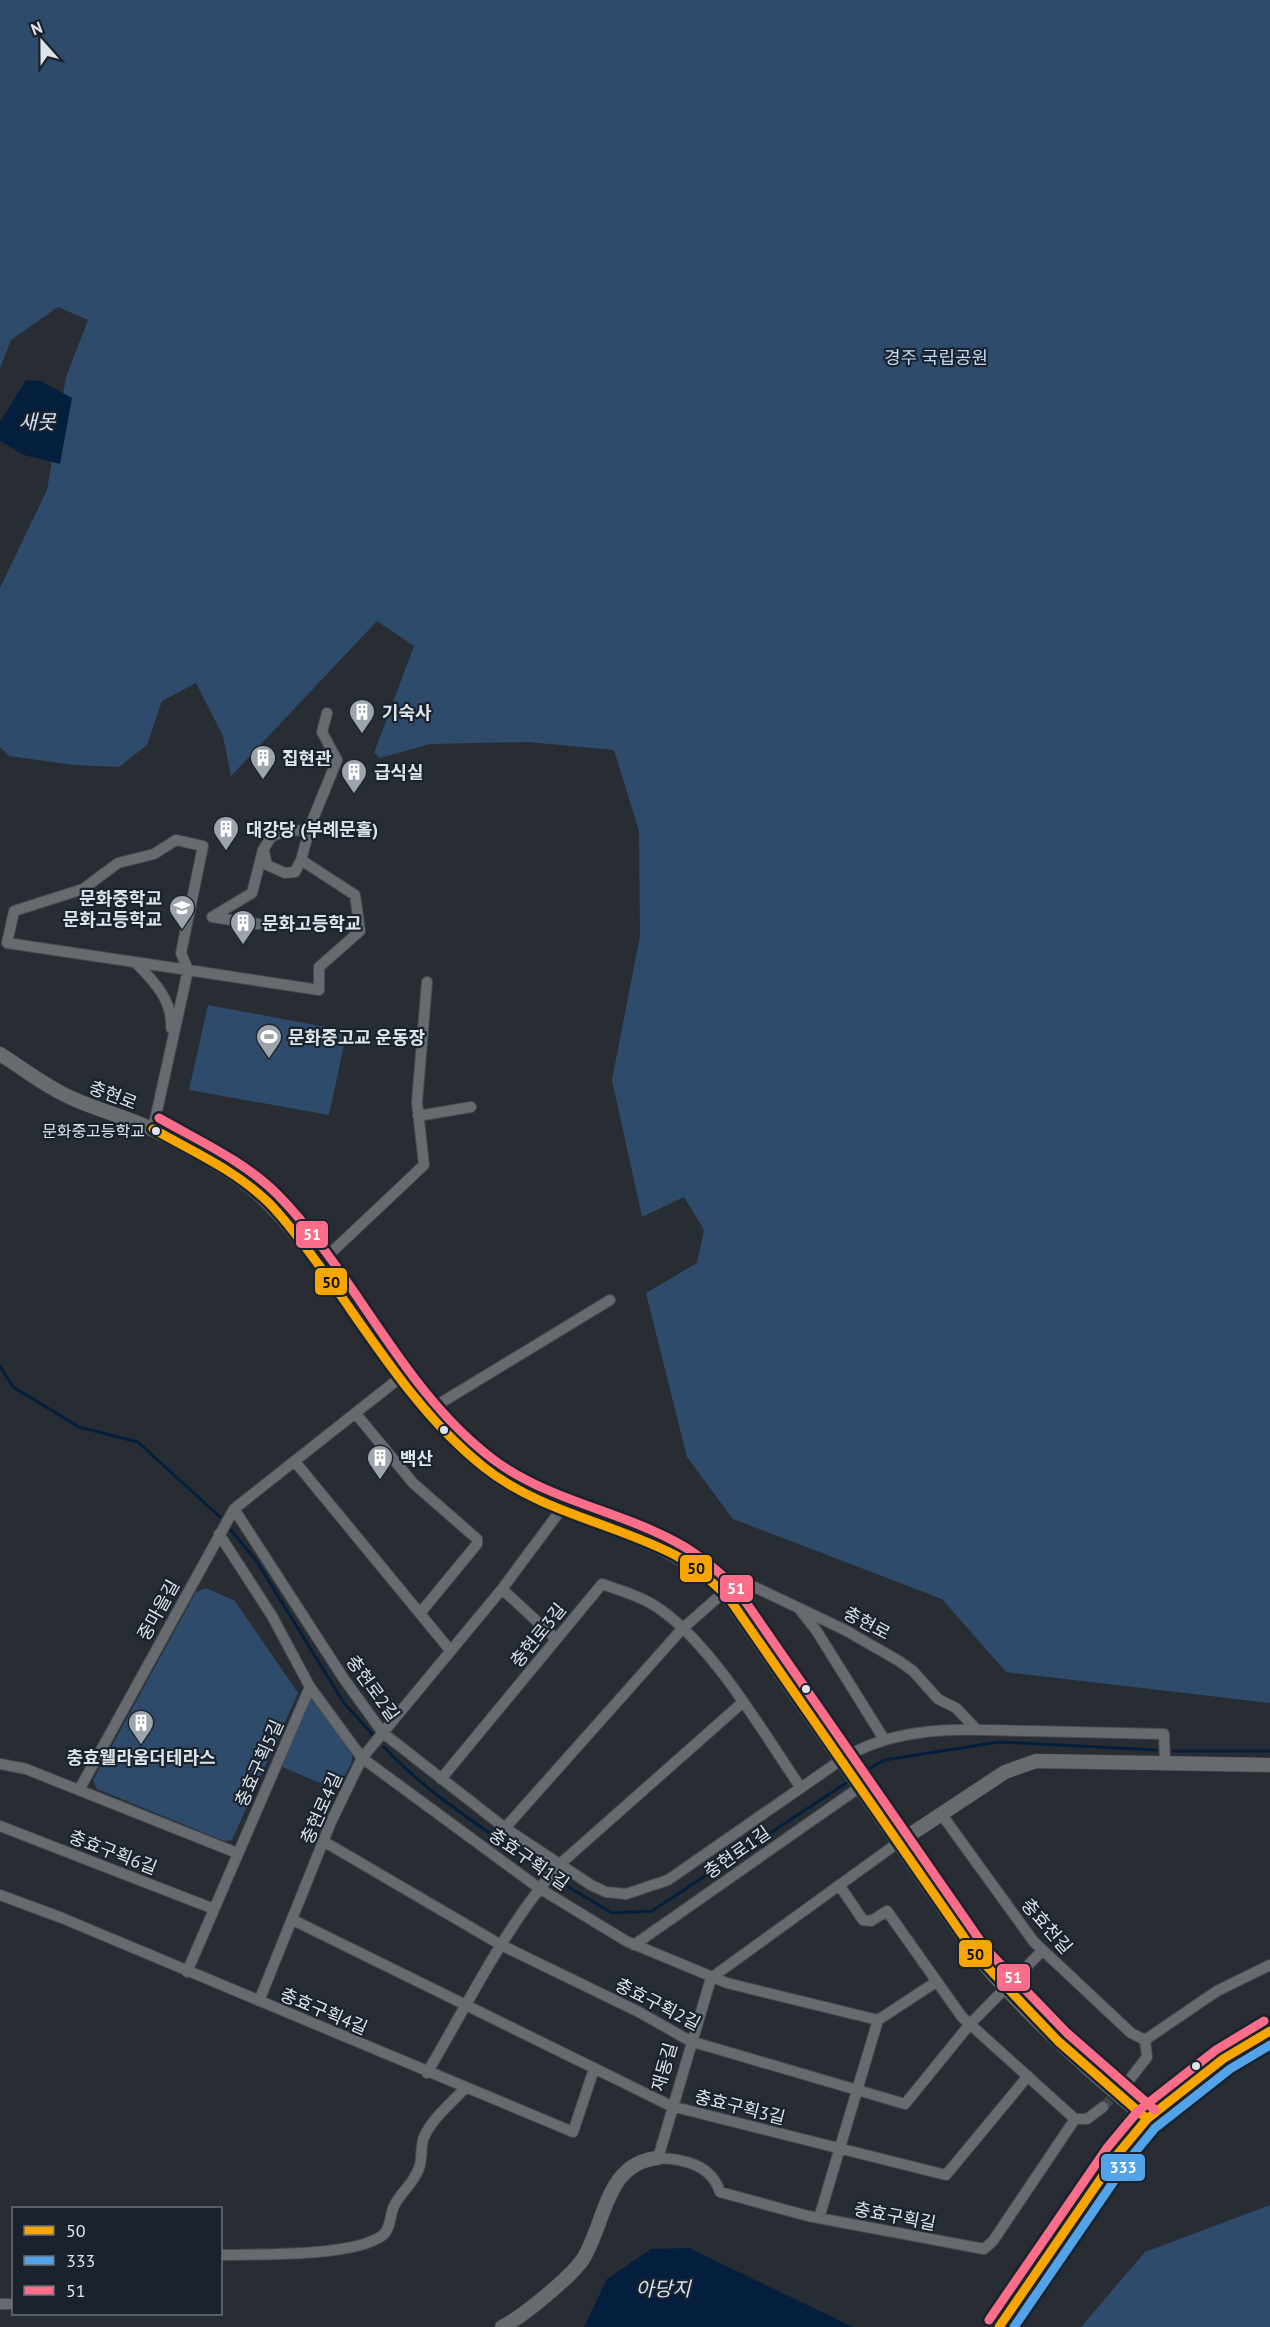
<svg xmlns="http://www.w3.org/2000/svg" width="1270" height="2327" font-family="'PT Sans','Noto Sans KR',sans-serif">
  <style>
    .green { fill: #2f4b6b }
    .water { fill: #041e3e }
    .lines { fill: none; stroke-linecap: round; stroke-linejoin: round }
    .stream { stroke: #041e3e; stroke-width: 3 }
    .minor-tunnel { stroke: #43484f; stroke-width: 10; stroke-dasharray: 10 5; stroke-linecap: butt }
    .minor-casing { stroke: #474b51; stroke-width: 12 }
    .tertiary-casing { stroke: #474b51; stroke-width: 15 }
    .minor { stroke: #676b70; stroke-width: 10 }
    .tertiary { stroke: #676b70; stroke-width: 14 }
    .bus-1-casing { stroke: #1a232d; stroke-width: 14 }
    .bus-2-casing { stroke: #1a232d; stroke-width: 14 }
    .bus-3-casing { stroke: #1a232d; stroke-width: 14 }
    .bus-1 { stroke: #f7a600; stroke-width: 9 }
    .bus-2 { stroke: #53a3e8; stroke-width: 9 }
    .bus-3 { stroke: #fb6d88; stroke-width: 9 }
    .bus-dot { fill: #dee4eb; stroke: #1a232d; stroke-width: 2 }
    .labels { text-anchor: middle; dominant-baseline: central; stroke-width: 4.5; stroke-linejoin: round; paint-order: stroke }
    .bus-label { font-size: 16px; fill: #dee4eb; stroke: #1a232d; text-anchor: end }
    .park-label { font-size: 18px; fill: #c0d9f7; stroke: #1a232d }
    .poi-label { font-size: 18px; font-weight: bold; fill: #dee4eb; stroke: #1a232d; text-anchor: start }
    .street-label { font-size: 18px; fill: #dee4eb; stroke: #1a232d }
    .water-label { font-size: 20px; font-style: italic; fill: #d5e2f1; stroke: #1a232d }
    .line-badge { stroke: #1a232d; stroke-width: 2 }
    .badge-label { font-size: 16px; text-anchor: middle; font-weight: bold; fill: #fff }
    .pale-badge-label { font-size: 16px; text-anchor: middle; font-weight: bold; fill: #111 }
  </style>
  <rect width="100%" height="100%" fill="#282d33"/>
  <!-- green -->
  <path class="green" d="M 0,0 L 1270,0 L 1270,1703 L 1006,1672 L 942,1599 L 733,1519 L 687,1457 L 646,1293 L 697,1263 L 704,1230 L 684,1197 L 642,1217 L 612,1080 L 640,936 L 639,831 L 614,750 L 528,742 L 430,744 L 380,758 L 374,753 L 414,646 L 377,621 L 231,776 L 223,736 L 196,683 L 162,701 L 147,745 L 119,767 L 74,765 L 9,756 L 0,747 L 0,588 L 47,490 L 66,377 L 88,320 L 58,307 L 11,340 L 0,368 Z
    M 208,1005 L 347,1031 L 329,1115 L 189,1090 Z
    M 206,1588 L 235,1601 L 298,1693 L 232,1840 L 224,1841 L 97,1789 L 93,1780 L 196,1592 Z
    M 310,1697 L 353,1752 L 351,1764 L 337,1790 L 280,1766 Z
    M 1270,2205 L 1270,2327 L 1081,2327 L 1145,2252 Z"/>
  <!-- water -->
  <path class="water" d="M 26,380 L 41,381 L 72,398 L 60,464 L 24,455 L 0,441 L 0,422 Z
    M 689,2248 L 853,2327 L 584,2327 L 607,2279 L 651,2249 Z"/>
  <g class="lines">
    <!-- stream -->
    <path class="stream" d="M 0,1366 L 13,1387 L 79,1427 L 138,1442 L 220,1517
      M 231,1530 L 257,1562 L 344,1703 L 372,1734
      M 384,1747 C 427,1794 490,1832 542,1870
      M 1173,1751 L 1270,1751
      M 861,1774 L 884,1760 L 999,1742 L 1157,1750
      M 555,1879 L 612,1913 L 652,1911 L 846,1783"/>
    <!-- minor-tunnel -->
    <path class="minor-tunnel" d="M 1103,2107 L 1130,2079"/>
    <defs>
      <path id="minor" d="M 264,852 L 267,865 L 285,873 L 295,872 L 301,860
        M 212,917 L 252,893 L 263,850 L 271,837 L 288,830 L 309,831
        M 212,917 L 258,924
        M 136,963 C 154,981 173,1001 171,1028
        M 418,1116 L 471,1107
        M 153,1129 L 188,970 L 7,943 L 14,911 L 83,889 L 118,863 L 154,854 L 176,840 L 203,846 L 181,953 L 188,970 L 319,990 L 319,967 L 360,931 L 355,895 L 301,860 L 311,824 L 337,760 L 322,732 L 327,713
        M 318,1265 L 424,1165 L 417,1102 L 427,982
        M 429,1410 L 610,1300
        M 356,1414 L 413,1483 L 477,1539 L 477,1544 L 421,1612
        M 296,1463 L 450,1650
        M 234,1509 L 344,1679 L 383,1733 L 505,1828 L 591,1885 L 606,1892 L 626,1894 L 668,1880 L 841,1760 C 898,1723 966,1730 1032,1731 C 1076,1732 1120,1733 1164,1734 L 1165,1763
        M 219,1534 L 272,1616 L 310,1687 L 362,1758 L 539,1888 L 626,1941 L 727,1983 L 878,2020 L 936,1982
        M 502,1589 L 556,1639
        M 800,1610 L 816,1630 L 884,1739
        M 0,1764 L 26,1769 L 237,1853
        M 441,1779 L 602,1584 C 619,1590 637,1595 652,1604 C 709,1638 763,1733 801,1788
        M 79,1790 L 234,1509 L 401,1377
        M 942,1815 L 1034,1942 L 1131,2033 L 1145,2040
        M 0,1826 L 214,1909
        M 505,1828 L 682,1629 L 724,1592 L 742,1581 L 845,1630 L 899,1661 L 913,1671 L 938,1699 L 956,1708 L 977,1730
        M 323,1841 L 501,1945 L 639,2012 L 690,2041 L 905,2104 L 970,2024 L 1042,1951
        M 899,1842 L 711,1978 L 658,2158 C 683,2159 711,2164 720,2192 L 808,2216 L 984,2249 L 993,2241 L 1075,2119 L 1087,2119 L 1103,2107
        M 839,1885 L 863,1920 L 871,1921 L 887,1911 L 962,2017 L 1075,2119
        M 0,1895 L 62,1918 L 573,2132 L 594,2069
        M 293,1920 L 671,2106 L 946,2175 L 1028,2076
        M 634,1945 L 860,1787
        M 187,1972 L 310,1687
        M 259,2001 L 331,1822 L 362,1758 L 502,1589 L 560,1511
        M 1145,2040 L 1217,1991 L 1270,1965
        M 427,2073 C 469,2002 505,1926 560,1864 L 742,1703
        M 1130,2079 L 1147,2057 L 1145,2040
        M 819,2218 L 878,2020
        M 220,2255 C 258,2254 355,2257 383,2235 C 390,2230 390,2215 394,2206 C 401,2192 414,2183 419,2168 C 423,2158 420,2146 424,2137 C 433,2117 451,2104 465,2088
        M 0,2304 L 14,2304"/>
      <path id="tertiary" d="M 0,1054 C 24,1069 49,1089 76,1100 C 101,1111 129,1118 154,1130 C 192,1149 238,1172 268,1203 C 348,1285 396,1398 487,1469 C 559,1525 671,1529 728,1597 L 977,1956 C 1028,2016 1086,2069 1147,2119
        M 899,1842 L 1005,1772 L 1036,1761 L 1270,1765
        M 502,2327 C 521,2318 571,2277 583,2259 C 606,2222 605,2163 658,2158
        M 999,2327 L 1117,2155 L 1147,2119 L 1223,2059 L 1270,2031"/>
    </defs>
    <!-- minor casing -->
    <use href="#minor" class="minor-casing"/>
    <!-- tertiary casing -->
    <use href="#tertiary" class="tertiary-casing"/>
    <!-- minor -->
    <use href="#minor" class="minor"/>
    <!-- tertiary -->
    <use href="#tertiary" class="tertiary"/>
    <defs>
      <path id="bus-1" d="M 153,1129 C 192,1151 235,1170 268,1202 C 290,1224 308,1251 327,1276 C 375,1343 420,1417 485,1468 C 541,1512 613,1523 675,1555 C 695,1566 711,1581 728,1597 L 977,1956 L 1058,2041 L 1147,2119
        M 999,2327 L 1117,2155 L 1147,2119 L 1223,2059 L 1270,2031"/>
      <path id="bus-2" d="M 1014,2327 L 1127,2162 L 1155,2128 L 1230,2069 L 1270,2045"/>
      <path id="bus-3" d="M 159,1118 C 199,1141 244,1161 277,1194 C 357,1275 401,1390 494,1460 C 551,1502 623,1511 683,1546 C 703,1558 719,1572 736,1588 L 986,1949 L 1067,2033 L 1155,2110
        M 989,2320 L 1107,2148 L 1138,2111 L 1216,2050 L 1264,2021"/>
    </defs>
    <!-- bus-1 casing -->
    <use href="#bus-1" class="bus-1-casing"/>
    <!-- bus-2 casing -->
    <use href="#bus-2" class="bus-2-casing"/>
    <!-- bus-3 casing -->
    <use href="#bus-3" class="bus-3-casing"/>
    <!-- bus-1 -->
    <use href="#bus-1" class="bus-1"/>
    <!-- bus-2 -->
    <use href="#bus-2" class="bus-2"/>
    <!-- bus-3 -->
    <use href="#bus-3" class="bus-3"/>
  </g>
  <!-- icons -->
  <defs>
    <symbol id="building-pin" viewBox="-11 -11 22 30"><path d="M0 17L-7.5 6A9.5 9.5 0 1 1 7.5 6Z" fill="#9ea4ab" stroke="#1a232d"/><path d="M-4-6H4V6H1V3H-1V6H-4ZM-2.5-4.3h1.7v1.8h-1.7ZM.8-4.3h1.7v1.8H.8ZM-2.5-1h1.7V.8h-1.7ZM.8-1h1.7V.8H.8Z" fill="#fff"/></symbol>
    <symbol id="school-pin" viewBox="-11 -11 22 30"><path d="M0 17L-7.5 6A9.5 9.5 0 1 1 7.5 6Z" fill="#9ea4ab" stroke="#1a232d"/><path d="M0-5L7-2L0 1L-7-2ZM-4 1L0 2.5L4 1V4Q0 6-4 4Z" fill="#fff"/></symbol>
    <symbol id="stadium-pin" viewBox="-11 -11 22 30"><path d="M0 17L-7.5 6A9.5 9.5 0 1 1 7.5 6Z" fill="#9ea4ab" stroke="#1a232d"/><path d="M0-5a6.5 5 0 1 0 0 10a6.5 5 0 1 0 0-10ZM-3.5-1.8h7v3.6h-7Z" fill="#fff"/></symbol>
  </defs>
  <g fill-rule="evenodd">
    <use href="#building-pin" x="347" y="697" width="30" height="40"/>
    <use href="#building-pin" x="248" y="743" width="30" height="40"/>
    <use href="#building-pin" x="339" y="757" width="30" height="40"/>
    <use href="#building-pin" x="211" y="814" width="30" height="40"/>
    <use href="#school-pin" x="167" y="893" width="30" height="40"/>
    <use href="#building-pin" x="228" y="908" width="30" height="40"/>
    <use href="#stadium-pin" x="254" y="1022" width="30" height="40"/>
    <use href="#building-pin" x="365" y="1443" width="30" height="40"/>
    <use href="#building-pin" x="126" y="1708" width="30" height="40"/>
  </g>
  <!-- markers -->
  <g class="bus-dot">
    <circle cx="156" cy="1131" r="5"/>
    <circle cx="444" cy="1430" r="5"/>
    <circle cx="806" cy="1689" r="5"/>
    <circle cx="1196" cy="2066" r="5"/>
  </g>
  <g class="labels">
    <!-- bus labels -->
    <g class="bus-label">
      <text x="145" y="1131">문화중고등학교</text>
    </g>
    <!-- park labels -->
    <g class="park-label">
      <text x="936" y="357">경주 국립공원</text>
    </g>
    <!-- poi labels -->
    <g class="poi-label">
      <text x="382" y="712">기숙사</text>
      <text x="282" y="758">집현관</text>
      <text x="374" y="772">급식실</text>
      <text x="246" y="829">대강당 (부례문홀)</text>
      <text x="162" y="898" text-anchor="end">문화중학교<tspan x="162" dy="21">문화고등학교</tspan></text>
      <text x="262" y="923">문화고등학교</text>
      <text x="288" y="1037">문화중고교 운동장</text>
      <text x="400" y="1458">백산</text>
      <text x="141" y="1757" text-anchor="middle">충효웰라움더테라스</text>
    </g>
    <!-- street labels -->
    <g class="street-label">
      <text transform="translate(113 1095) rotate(21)">충현로</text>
      <text transform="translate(158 1610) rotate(-61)">중마을길</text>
      <text transform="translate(867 1623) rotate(28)">충현로</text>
      <text transform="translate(538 1635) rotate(-51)">충현로3길</text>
      <text transform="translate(373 1688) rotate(54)">충현로2길</text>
      <text transform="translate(259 1763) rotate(-66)">충효구획5길</text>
      <text transform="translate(321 1808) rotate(-66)">충현로4길</text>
      <text transform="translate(113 1852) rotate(21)">충효구획6길</text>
      <text transform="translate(737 1852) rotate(-35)">충현로1길</text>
      <text transform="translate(529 1859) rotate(35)">충효구획1길</text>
      <text transform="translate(1047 1926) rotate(49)">충효천길</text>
      <text transform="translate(658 2004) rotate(27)">충효구획2길</text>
      <text transform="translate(324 2011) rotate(23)">충효구획4길</text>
      <text transform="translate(664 2067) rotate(-74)">재동길</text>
      <text transform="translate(740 2107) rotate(14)">충효구획3길</text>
      <text transform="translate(895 2216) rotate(11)">충효구획길</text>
    </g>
    <!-- water labels -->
    <g class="water-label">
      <text x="37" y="422">새못</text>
      <text x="663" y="2289">아당지</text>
    </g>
  </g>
  <g class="line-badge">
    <rect x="295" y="1220" width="34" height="29" rx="6" fill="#fb6d88"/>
    <rect x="314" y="1267" width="34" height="29" rx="6" fill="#f7a600"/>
    <rect x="679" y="1554" width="34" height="29" rx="6" fill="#f7a600"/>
    <rect x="719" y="1574" width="35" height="29" rx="6" fill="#fb6d88"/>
    <rect x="958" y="1939" width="35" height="29" rx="6" fill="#f7a600"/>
    <rect x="996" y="1963" width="35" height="29" rx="6" fill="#fb6d88"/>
    <rect x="1100" y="2153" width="46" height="29" rx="6" fill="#53a3e8"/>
  </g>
  <g class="badge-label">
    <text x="312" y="1240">51</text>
    <text x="736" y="1594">51</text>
    <text x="1013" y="1983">51</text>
    <text x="1123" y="2173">333</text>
  </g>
  <g class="pale-badge-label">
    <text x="331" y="1288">50</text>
    <text x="696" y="1574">50</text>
    <text x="975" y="1960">50</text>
  </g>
  <!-- legend -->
  <rect x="12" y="2207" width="210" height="108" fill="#1a232d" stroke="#687079" stroke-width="1.5"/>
  <rect x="24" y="2226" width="30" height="9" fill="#f7a600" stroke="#687079" stroke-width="1.5"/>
  <text x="66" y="2237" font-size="18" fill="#dee4eb">50</text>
  <rect x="24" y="2256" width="30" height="9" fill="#53a3e8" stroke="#687079" stroke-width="1.5"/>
  <text x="66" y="2267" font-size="18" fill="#dee4eb">333</text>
  <rect x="24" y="2286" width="30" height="9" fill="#fb6d88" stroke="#687079" stroke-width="1.5"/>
  <text x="66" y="2297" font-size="18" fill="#dee4eb">51</text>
  <!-- north arrow -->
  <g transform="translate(42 42) rotate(339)" stroke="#1a232d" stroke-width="4.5" paint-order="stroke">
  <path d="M0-4.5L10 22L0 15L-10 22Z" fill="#dee4eb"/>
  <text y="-9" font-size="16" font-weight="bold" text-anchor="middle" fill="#dee4eb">N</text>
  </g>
</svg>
